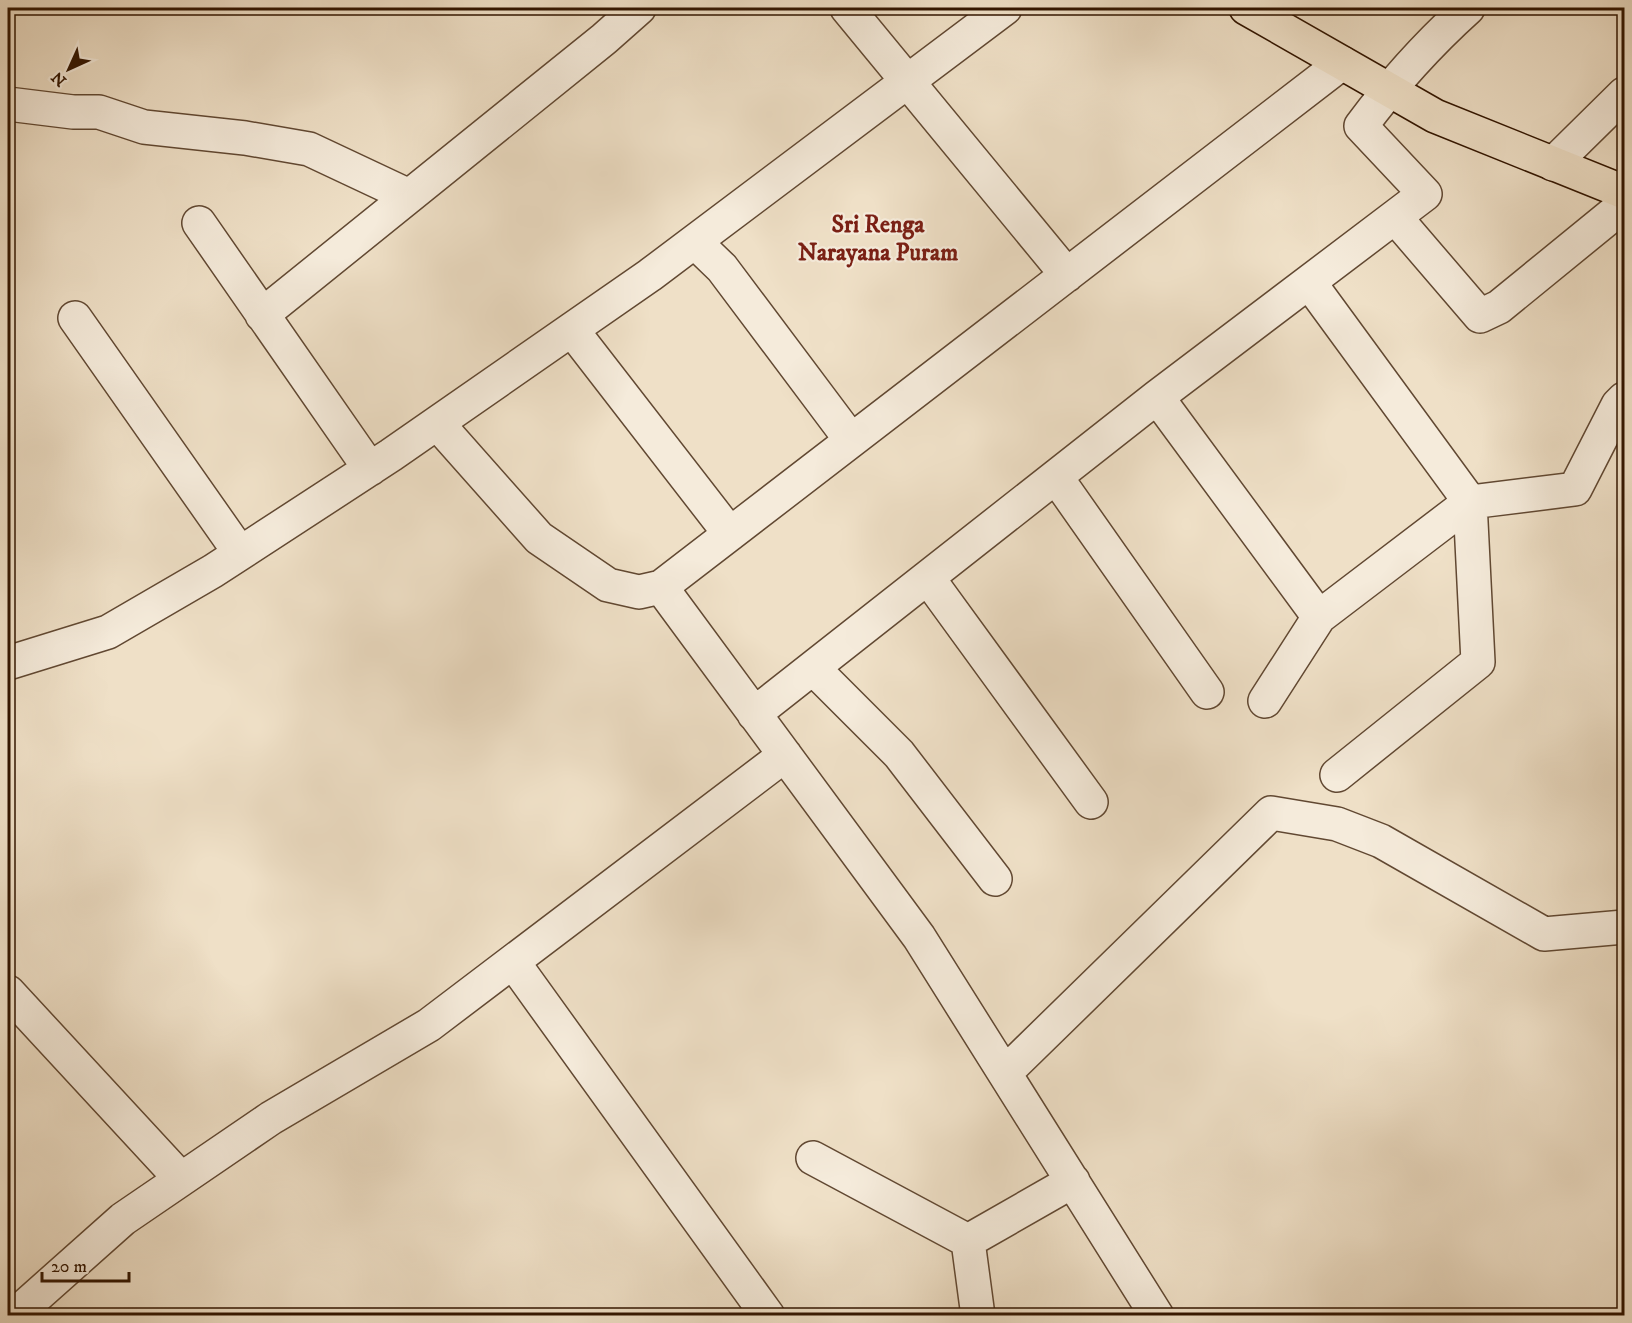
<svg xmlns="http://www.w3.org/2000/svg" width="1632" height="1323" font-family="'IM FELL DW Pica',serif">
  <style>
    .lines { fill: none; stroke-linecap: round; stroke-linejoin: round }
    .minor-casing { stroke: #614832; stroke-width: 36 }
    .highway-casing { stroke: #321500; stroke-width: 36 }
    .minor { stroke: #f5ebdb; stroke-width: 33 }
    .highway { stroke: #efe0c7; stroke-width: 33 }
    .labels { text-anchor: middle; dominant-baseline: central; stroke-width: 4.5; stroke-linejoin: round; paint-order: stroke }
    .quarter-label { font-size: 24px; font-weight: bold; fill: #7a1f14; stroke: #f5ebdb }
  </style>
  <rect width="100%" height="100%" fill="#efe0c7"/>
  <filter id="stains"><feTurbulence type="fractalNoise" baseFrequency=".00333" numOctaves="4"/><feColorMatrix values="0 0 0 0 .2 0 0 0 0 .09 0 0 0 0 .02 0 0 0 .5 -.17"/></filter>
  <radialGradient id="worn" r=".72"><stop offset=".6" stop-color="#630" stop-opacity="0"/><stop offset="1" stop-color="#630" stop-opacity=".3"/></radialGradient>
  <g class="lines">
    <defs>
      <path id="minor" d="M 847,8 L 1067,275
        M 8,104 L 73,112 L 99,112 L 144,127 L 245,138 L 309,149 L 409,196
        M 1553,164 L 1624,94
        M 1395,217 L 1480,316 L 1499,307 L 1624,205
        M 199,223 L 370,469
        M 695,242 L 722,268 L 851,440
        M 1309,282 L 1470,502 L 1478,662 L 1337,775
        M 262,315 L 604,39 L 639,8
        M 75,318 L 240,553
        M 572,330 L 730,534
        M 1157,397 L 1319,617
        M 437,423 L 539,538 L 608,585 L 639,592 L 661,587
        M 1056,477 L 1207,692
        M 928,578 L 1091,802
        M 8,663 L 108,632 L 213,571 L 391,455 L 650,275 L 1005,8
        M 813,668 L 899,754 L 995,879
        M 1265,701 L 1319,617 L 1470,502 L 1575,489 L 1618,405 L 1624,399
        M 754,714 L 1157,397 L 1425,194 L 1361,126 C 1393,83 1428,44 1468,8
        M 513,962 L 768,1316
        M 8,992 L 181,1179
        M 1005,1073 L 1271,813 L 1337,824 L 1381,841 L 1544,934 L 1624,927
        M 813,1158 L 968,1241
        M 14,1316 L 123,1219 L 271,1118 L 429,1025 L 785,755
        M 978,1316 L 968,1241 L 1073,1181
        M 1157,1316 L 919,937 L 661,587 L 1342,63"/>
      <path id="highway" d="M 1246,8 L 1435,116 L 1624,192"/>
    </defs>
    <!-- minor casing -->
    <use href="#minor" class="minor-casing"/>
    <!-- highway casing -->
    <use href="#highway" class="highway-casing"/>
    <!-- minor -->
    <use href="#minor" class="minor"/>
    <!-- highway -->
    <use href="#highway" class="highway"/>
  </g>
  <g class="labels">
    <!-- quarter labels -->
    <g class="quarter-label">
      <text x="878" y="225">Sri Renga<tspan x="878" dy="28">Narayana Puram</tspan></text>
    </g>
  </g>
  <!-- margin -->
  <rect width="1632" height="1323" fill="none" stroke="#efe0c7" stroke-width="30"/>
  <rect x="9" y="9" width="1614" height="1305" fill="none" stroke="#321500" stroke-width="3"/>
  <rect x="15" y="15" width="1602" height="1293" fill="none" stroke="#321500" stroke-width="1.5"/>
  <!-- north arrow -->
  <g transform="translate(69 69) rotate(225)" stroke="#f5ebdb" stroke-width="4.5" paint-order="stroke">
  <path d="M0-4.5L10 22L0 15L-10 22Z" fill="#321500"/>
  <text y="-9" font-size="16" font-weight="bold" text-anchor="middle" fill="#321500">N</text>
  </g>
  <!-- scale -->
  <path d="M42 1272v9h87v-9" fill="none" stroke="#321500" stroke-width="3"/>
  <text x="51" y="1272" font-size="18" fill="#321500" stroke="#f5ebdb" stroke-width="4.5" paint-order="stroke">20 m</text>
  <rect width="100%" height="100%" filter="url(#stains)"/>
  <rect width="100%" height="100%" fill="url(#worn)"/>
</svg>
